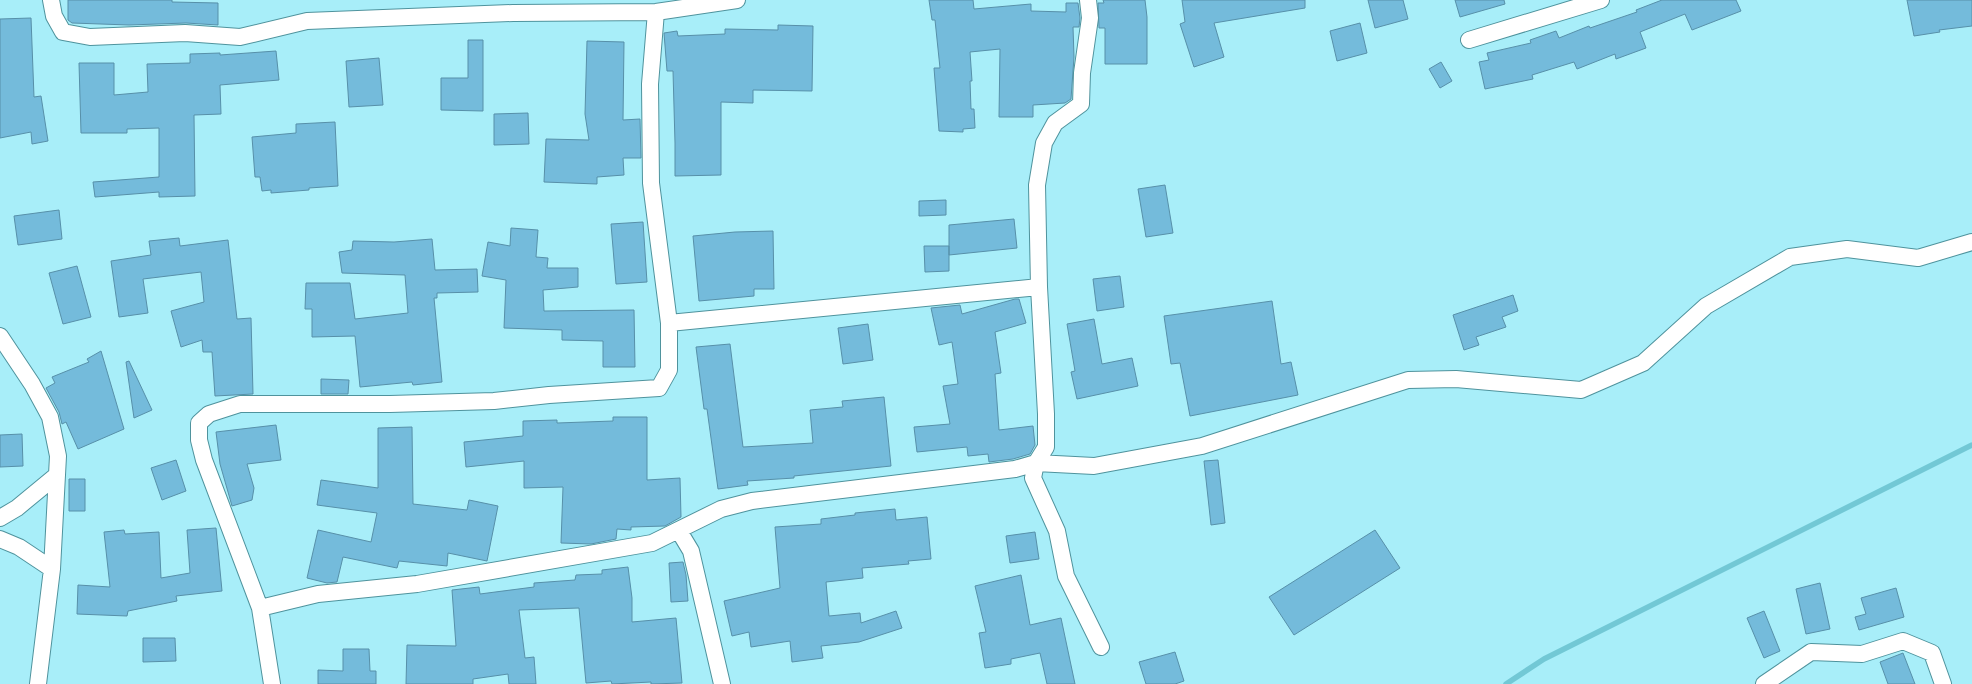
<svg xmlns="http://www.w3.org/2000/svg" width="1972" height="684" font-family="'Source Serif 4',serif">
  <style>
    .lines { fill: none; stroke-linecap: round; stroke-linejoin: round }
    .stream { stroke: #72c8d5; stroke-width: 5.5 }
    .building { fill: #74bbdb; stroke: #5790a9 }
    .street-casing { stroke: #4f939d; stroke-width: 18 }
    .street { stroke: #fff; stroke-width: 16 }
  </style>
  <rect width="100%" height="100%" fill="#a8eef9"/>
  <g class="lines">
    <!-- stream -->
    <path class="stream" d="M 1506,684 L 1544,659 L 1972,445"/>
  </g>
  <!-- building -->
  <path class="building" d="M 68,0 L 172,0 L 172,2 L 218,3 L 218,25 L 186,23 L 129,25 L 72,23 L 68,20 Z
    M 929,0 L 973,0 L 974,9 L 1031,4 L 1031,11 L 1066,12 L 1066,3 L 1078,3 L 1080,18 L 1079,27 L 1073,27 L 1074,57 L 1071,99 L 1065,103 L 1033,105 L 1033,117 L 999,117 L 1000,49 L 970,52 L 972,81 L 970,81 L 971,109 L 974,109 L 975,128 L 963,129 L 963,132 L 939,131 L 934,68 L 940,68 L 935,20 L 932,20 Z
    M 1103,0 L 1145,0 L 1147,17 L 1147,64 L 1105,64 L 1105,28 L 1099,28 L 1098,3 L 1104,3 Z
    M 1182,0 L 1305,0 L 1305,8 L 1214,23 L 1224,57 L 1194,67 L 1180,24 L 1185,22 Z
    M 1368,0 L 1403,0 L 1408,19 L 1375,28 Z
    M 1455,0 L 1504,0 L 1505,4 L 1460,17 Z
    M 1662,0 L 1736,0 L 1741,11 L 1692,30 L 1685,14 L 1640,32 L 1646,48 L 1616,59 L 1615,54 L 1577,69 L 1574,62 L 1532,75 L 1533,79 L 1485,89 L 1479,62 L 1489,60 L 1487,53 L 1531,43 L 1530,40 L 1556,31 L 1559,38 L 1589,26 L 1590,28 L 1637,12 L 1636,10 Z
    M 1907,0 L 1972,0 L 1972,26 L 1939,30 L 1940,32 L 1914,36 Z
    M 31,18 L 34,97 L 41,96 L 48,141 L 32,144 L 31,132 L 0,138 L 0,19 Z
    M 1360,23 L 1367,53 L 1337,61 L 1330,31 Z
    M 778,25 L 813,26 L 812,91 L 753,90 L 753,103 L 721,102 L 721,175 L 675,176 L 675,143 L 673,71 L 667,71 L 664,33 L 677,31 L 678,36 L 725,34 L 725,29 L 778,30 Z
    M 468,40 L 483,40 L 483,111 L 441,110 L 441,78 L 468,78 Z
    M 587,41 L 624,42 L 623,120 L 640,119 L 641,158 L 623,158 L 624,175 L 597,177 L 597,184 L 544,182 L 546,139 L 589,140 L 585,114 Z
    M 276,51 L 279,80 L 220,85 L 221,114 L 194,115 L 195,196 L 159,197 L 159,192 L 95,197 L 93,182 L 159,177 L 159,128 L 127,129 L 127,133 L 81,133 L 79,63 L 114,63 L 114,95 L 148,92 L 147,64 L 190,63 L 190,54 L 220,53 L 220,55 Z
    M 379,58 L 383,105 L 349,107 L 346,61 Z
    M 1441,62 L 1452,81 L 1440,88 L 1429,69 Z
    M 528,113 L 529,144 L 494,145 L 494,114 Z
    M 335,122 L 338,186 L 309,188 L 309,190 L 271,193 L 271,190 L 262,191 L 260,177 L 255,177 L 252,137 L 296,133 L 296,124 Z
    M 1165,185 L 1173,233 L 1146,237 L 1138,189 Z
    M 946,200 L 946,215 L 919,216 L 919,201 Z
    M 59,210 L 62,239 L 18,245 L 14,216 Z
    M 1014,219 L 1017,248 L 949,255 L 949,225 Z
    M 643,222 L 647,282 L 616,284 L 611,224 Z
    M 511,228 L 538,230 L 536,257 L 548,258 L 547,268 L 578,268 L 578,287 L 543,290 L 544,311 L 634,310 L 635,367 L 603,367 L 603,341 L 562,340 L 562,330 L 504,328 L 506,280 L 482,276 L 488,242 L 510,246 Z
    M 773,231 L 774,289 L 754,289 L 754,296 L 699,301 L 693,236 L 735,232 Z
    M 179,238 L 180,246 L 228,240 L 237,319 L 251,318 L 253,394 L 215,396 L 212,352 L 203,352 L 202,340 L 181,347 L 171,311 L 204,302 L 201,272 L 143,279 L 148,313 L 119,317 L 111,261 L 151,255 L 149,241 Z
    M 432,239 L 435,270 L 477,269 L 478,292 L 437,293 L 437,298 L 434,298 L 442,382 L 413,385 L 412,382 L 360,387 L 355,336 L 312,337 L 312,309 L 305,309 L 306,283 L 350,283 L 355,319 L 408,313 L 405,275 L 342,273 L 339,252 L 352,250 L 353,241 L 394,242 Z
    M 924,246 L 949,246 L 949,271 L 925,272 Z
    M 77,266 L 91,317 L 63,324 L 49,273 Z
    M 1120,276 L 1124,307 L 1097,311 L 1093,279 Z
    M 1513,295 L 1518,311 L 1502,317 L 1506,327 L 1476,337 L 1479,345 L 1464,350 L 1453,315 Z
    M 1015,299 L 1019,299 L 1026,323 L 995,332 L 1001,373 L 995,374 L 999,430 L 1033,426 L 1035,445 L 1030,454 L 1013,459 L 989,462 L 988,454 L 968,456 L 967,447 L 917,452 L 914,427 L 950,424 L 943,386 L 958,384 L 952,342 L 939,345 L 931,308 L 960,305 L 962,314 Z
    M 1272,301 L 1281,364 L 1291,362 L 1298,395 L 1190,416 L 1180,363 L 1171,364 L 1164,316 Z
    M 1094,319 L 1102,364 L 1132,358 L 1138,386 L 1077,399 L 1071,372 L 1075,371 L 1067,324 Z
    M 868,324 L 873,360 L 843,364 L 838,328 Z
    M 730,344 L 743,447 L 813,443 L 810,410 L 843,407 L 842,401 L 884,397 L 891,466 L 794,476 L 794,478 L 747,481 L 748,485 L 718,489 L 707,409 L 704,409 L 696,347 Z
    M 101,351 L 124,429 L 78,449 L 66,422 L 62,424 L 59,412 L 46,388 L 55,383 L 52,377 L 89,362 L 87,359 Z
    M 129,361 L 152,410 L 134,418 L 126,362 Z
    M 321,379 L 349,380 L 348,394 L 321,394 Z
    M 613,417 L 647,417 L 647,480 L 680,478 L 681,517 L 665,526 L 631,527 L 631,530 L 617,529 L 616,539 L 591,544 L 561,543 L 563,487 L 524,488 L 524,461 L 466,467 L 464,442 L 523,436 L 523,421 L 557,420 L 557,423 L 613,421 Z
    M 276,425 L 281,460 L 247,464 L 254,488 L 252,500 L 232,506 L 220,464 L 216,432 Z
    M 412,427 L 413,504 L 467,510 L 469,500 L 498,506 L 487,561 L 448,553 L 447,566 L 399,561 L 397,568 L 343,557 L 337,582 L 327,583 L 307,578 L 318,530 L 371,542 L 377,513 L 317,505 L 321,480 L 378,488 L 378,428 Z
    M 22,434 L 23,466 L 0,467 L 0,435 Z
    M 176,460 L 186,491 L 162,500 L 151,468 Z
    M 1218,460 L 1225,523 L 1211,525 L 1204,461 Z
    M 69,479 L 85,479 L 85,511 L 69,511 Z
    M 895,509 L 896,520 L 927,517 L 931,559 L 908,561 L 909,564 L 862,568 L 863,578 L 826,582 L 829,616 L 860,613 L 861,623 L 896,611 L 902,628 L 859,642 L 821,646 L 823,658 L 792,662 L 790,641 L 751,647 L 749,632 L 732,636 L 724,601 L 780,588 L 775,527 L 821,524 L 821,519 L 855,515 L 855,513 Z
    M 216,528 L 222,591 L 176,596 L 177,601 L 128,611 L 127,616 L 77,614 L 78,585 L 110,587 L 104,532 L 124,530 L 125,534 L 159,532 L 161,578 L 190,573 L 187,530 Z
    M 1375,530 L 1400,568 L 1294,635 L 1269,597 Z
    M 1035,532 L 1039,559 L 1010,563 L 1006,536 Z
    M 683,562 L 686,575 L 688,601 L 671,602 L 669,563 Z
    M 628,567 L 632,598 L 632,622 L 676,618 L 682,683 L 651,684 L 651,682 L 612,684 L 611,681 L 586,683 L 579,608 L 519,610 L 525,658 L 534,657 L 536,684 L 509,684 L 508,674 L 473,679 L 473,684 L 406,684 L 407,645 L 456,646 L 452,590 L 479,587 L 480,594 L 534,587 L 534,583 L 575,580 L 576,575 L 602,574 L 602,570 Z
    M 1021,575 L 1030,625 L 1061,618 L 1075,684 L 1047,684 L 1040,653 L 1011,659 L 1011,664 L 985,668 L 979,633 L 986,632 L 975,586 Z
    M 1820,583 L 1830,629 L 1806,634 L 1796,589 Z
    M 1896,588 L 1904,617 L 1859,630 L 1855,617 L 1866,614 L 1861,598 Z
    M 1764,611 L 1780,651 L 1764,658 L 1747,618 Z
    M 143,638 L 175,638 L 176,661 L 143,662 Z
    M 343,649 L 369,649 L 370,671 L 376,671 L 376,684 L 318,684 L 318,670 L 343,671 Z
    M 1175,652 L 1184,681 L 1175,684 L 1146,684 L 1139,662 Z
    M 1903,653 L 1915,684 L 1888,684 L 1880,662 Z"/>
  <g class="lines">
    <defs>
      <path id="street" d="M 51,0 L 54,16 L 63,32 L 90,37 L 185,33 L 240,37 L 307,21 L 513,13 L 656,12 L 737,0
        M 1088,0 L 1090,18 L 1082,73 L 1081,104 L 1055,123 L 1044,143 L 1037,185 L 1039,287 L 1046,414 L 1046,447 L 1036,463 L 1033,478 L 1057,531 L 1066,576 L 1101,647
        M 1469,40 L 1601,0
        M 669,323 L 1039,287
        M 0,336 L 32,384 L 50,417 L 58,456 L 52,569 L 38,684
        M 0,518 L 17,508 L 57,475
        M 679,531 L 691,551 L 722,684
        M 0,539 L 19,547 L 52,569
        M 260,608 L 318,594 L 417,584 L 652,543 L 721,509 L 752,501 L 1015,469 L 1036,463 L 1094,466 L 1202,446 L 1408,380 L 1456,379 L 1581,390 L 1643,363 L 1706,306 L 1790,257 L 1847,249 L 1918,258 L 1972,242
        M 272,684 L 260,608 L 204,460 L 199,440 L 199,423 L 209,414 L 240,404 L 390,404 L 494,401 L 549,395 L 659,388 L 669,370 L 669,323 L 651,183 L 650,84 L 656,12
        M 1764,684 L 1811,652 L 1862,654 L 1903,641 L 1932,653 L 1943,684"/>
    </defs>
    <!-- street casing -->
    <use href="#street" class="street-casing"/>
    <!-- street -->
    <use href="#street" class="street"/>
  </g>
</svg>
